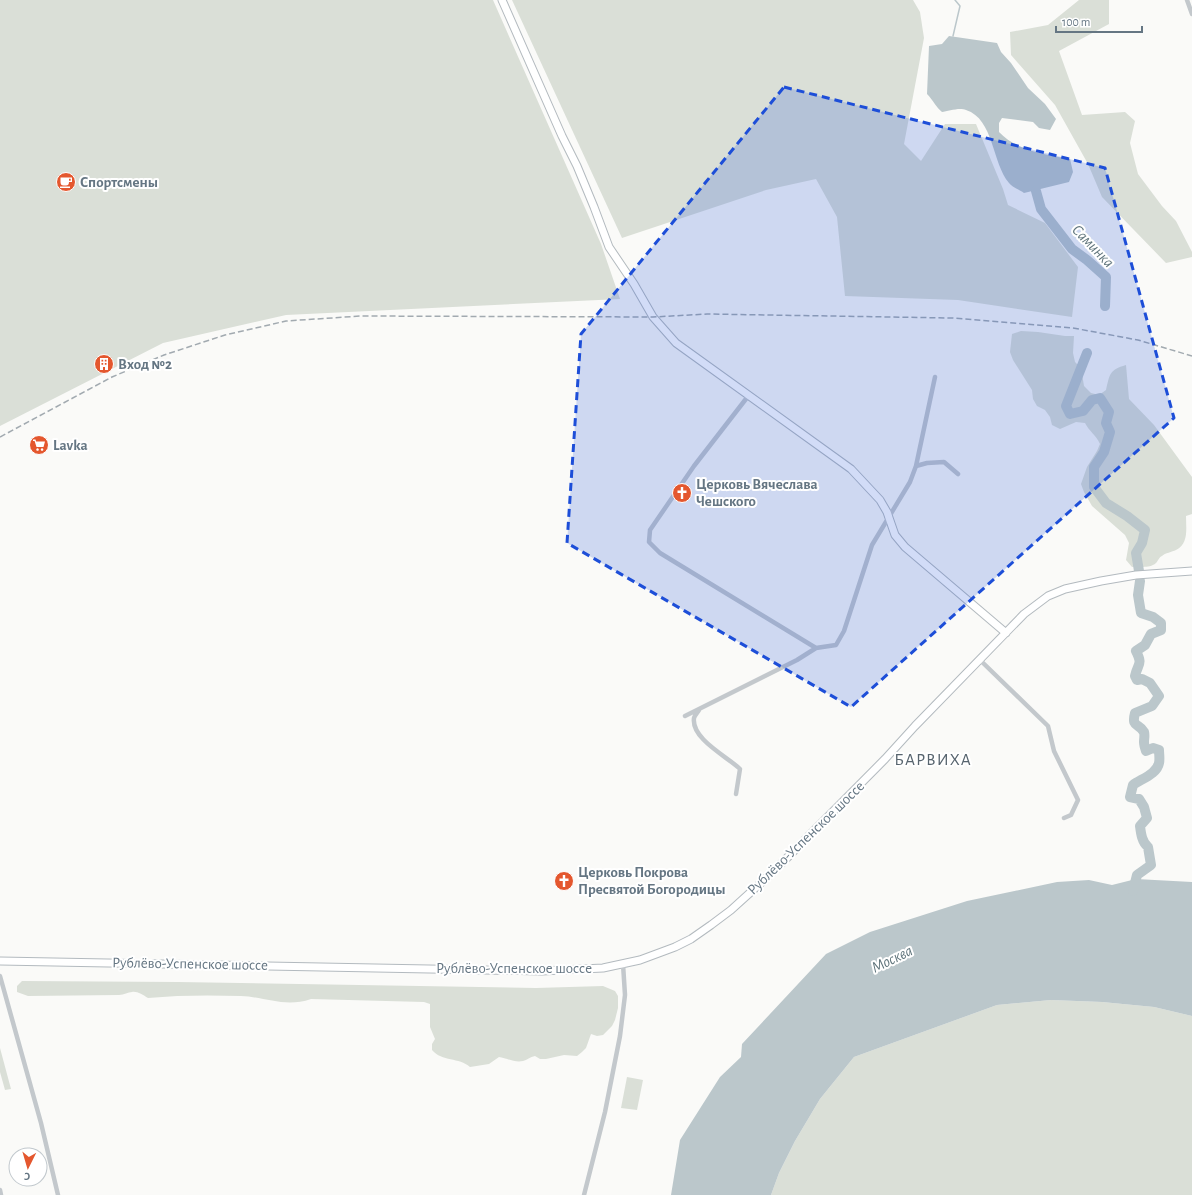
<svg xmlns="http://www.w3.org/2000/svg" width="1192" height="1195" font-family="'Alegreya Sans',sans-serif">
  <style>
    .green { fill: #dadfd7 }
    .water { fill: #bbc7cb }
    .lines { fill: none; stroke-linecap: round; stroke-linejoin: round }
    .stream { stroke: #bbc7cb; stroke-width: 1.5 }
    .river { stroke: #bbc7cb; stroke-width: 10 }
    .secondary-casing { stroke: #b3babf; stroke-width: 9 }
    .street { stroke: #c3c8cc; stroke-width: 4.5 }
    .secondary { stroke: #fff; stroke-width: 7 }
    .rail { stroke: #a2aab0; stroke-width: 1.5; stroke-dasharray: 6 3; stroke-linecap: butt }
    .marked { fill: #1d4ed8; fill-opacity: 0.2; stroke: #1d4ed8; stroke-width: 3; stroke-dasharray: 8 5; stroke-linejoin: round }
    .labels { text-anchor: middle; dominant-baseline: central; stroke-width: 4; stroke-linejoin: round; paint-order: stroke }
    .poi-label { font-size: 15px; font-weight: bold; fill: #657683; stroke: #fff; text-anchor: start }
    .street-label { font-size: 15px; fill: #657683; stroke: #fff }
    .water-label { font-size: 16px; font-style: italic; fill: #60757c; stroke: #fff }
    .quarter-label { font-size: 17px; letter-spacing: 1px; fill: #57646e; stroke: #fff }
  </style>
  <rect width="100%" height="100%" fill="#fafaf8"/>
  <!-- green -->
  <path class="green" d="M 0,0 L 493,0 L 601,244 L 620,299 L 286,315 L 163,343 L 0,426 Z
    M 512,0 L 913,0 L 920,12 L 924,38 L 904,144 L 921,161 L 945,124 L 976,124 L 1003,189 L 1008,205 L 1045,223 L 1078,267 L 1072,317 L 958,300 L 845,296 L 837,217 L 816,179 L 766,190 L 622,238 Z
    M 1079,0 L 1109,0 L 1109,24 L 1059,51 L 1082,115 L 1125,112 L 1135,121 L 1130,143 L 1138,174 L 1162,206 L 1176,221 L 1192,252 L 1192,257 L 1166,263 L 1102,197 L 1088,164 L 1055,105 L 1011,55 L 1010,32 L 1048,25 Z
    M 1021,331 L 1038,332 L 1065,336 L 1074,336 L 1073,353 L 1075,362 L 1081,368 L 1084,386 L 1091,393 L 1099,395 L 1106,390 C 1110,374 1109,370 1126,365 L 1129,399 L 1154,425 L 1192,477 L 1192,514 L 1186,516 C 1186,528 1189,544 1176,550 C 1172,552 1165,553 1162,556 C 1159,557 1158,561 1156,563 C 1149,569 1140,566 1132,567 L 1126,560 L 1129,543 L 1125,535 L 1092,506 L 1084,492 L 1081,484 L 1087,467 L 1097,451 L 1100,444 C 1096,435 1089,431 1085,423 L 1076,422 L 1060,429 L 1052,425 L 1050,417 L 1045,410 L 1037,406 L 1033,399 L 1032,390 L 1013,360 L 1010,352 L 1012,334 Z
    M 22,981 L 178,982 L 536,988 L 603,986 L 615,991 L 618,996 L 618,1008 L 615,1020 L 612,1026 L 603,1035 L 597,1036 L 591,1034 L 586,1048 L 582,1052 L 577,1056 L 564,1055 L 546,1059 L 540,1059 L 535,1056 C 530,1057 527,1060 523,1061 C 515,1063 506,1058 499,1057 L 489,1064 L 470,1067 C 459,1057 442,1062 432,1050 L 432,1044 L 435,1039 L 430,1027 L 430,1004 L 424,1002 L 311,999 C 285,1008 266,997 241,996 C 211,995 178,995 148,998 C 143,995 137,991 132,992 C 128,992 124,995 119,995 L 28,996 L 17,992 L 17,986 Z
    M 1051,1000 L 1102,1002 L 1154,1007 L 1192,1016 L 1192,1195 L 771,1195 L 779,1173 L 795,1141 L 820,1099 L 854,1057 L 997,1005 Z
    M 0,1048 L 11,1089 L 5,1090 L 0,1072 Z
    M 627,1077 L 643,1080 L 637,1110 L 621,1108 Z"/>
  <!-- water -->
  <path class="water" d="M 949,36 L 997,43 L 1001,52 L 1011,63 L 1028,88 L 1045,104 L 1056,119 L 1050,130 L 1039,128 L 1033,122 L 1002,118 L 999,123 L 999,132 C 1017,151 1046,155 1070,159 L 1073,172 L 1069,182 L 1024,193 C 1020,190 1012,187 1009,183 C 992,163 994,119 966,110 C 960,107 948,111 942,112 C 936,107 933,100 927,94 L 929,46 L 942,44 Z
    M 1136,879 L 1192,882 L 1192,1016 L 1154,1007 L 1102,1002 L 1051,1000 L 997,1005 L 854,1057 L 820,1099 L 795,1141 L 779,1173 L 771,1195 L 671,1195 L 680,1140 L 720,1077 L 741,1057 L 742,1044 L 826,954 L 870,932 L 967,901 L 1057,882 L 1089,880 L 1112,885 Z"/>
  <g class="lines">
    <!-- stream -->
    <path class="stream" d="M 953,36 L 960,6 L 955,0"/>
    <!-- river -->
    <path class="river" d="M 1036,191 L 1041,209 L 1072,249 L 1087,260 L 1106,277 L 1105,306
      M 1087,353 L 1066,406 L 1070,414 L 1083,411 L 1092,400 L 1100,398 L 1109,412 L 1106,423 L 1110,432 L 1104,452 L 1094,467 L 1094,487 L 1106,503 L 1127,516 L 1145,530 L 1142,543 L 1136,553 L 1139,571
      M 1133,891 L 1137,875 L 1151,865 L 1148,847 C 1142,842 1141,834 1140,826 L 1147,818 L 1144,807 L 1139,799 L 1130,797 L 1133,785 C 1141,779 1157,774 1159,763 C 1160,759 1159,754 1159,750 L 1153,748 L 1146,751 C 1145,748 1144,745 1144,742 C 1144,738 1145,736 1144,732 C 1139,723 1131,728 1135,713 L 1152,706 L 1159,696 L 1150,683 L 1142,679 L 1137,680 L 1135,676 C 1138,663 1143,665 1136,651 L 1145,645 L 1151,634 L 1161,630 L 1161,623 L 1153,617 L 1141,613 L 1138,595 L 1140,581"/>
    <defs>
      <path id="secondary" d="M 502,0 L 562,136 L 577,166 L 594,207 L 609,247 L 634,284 L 653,317 L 676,343 L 851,469 L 880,500 L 887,512 L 895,535 L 905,547 L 1006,633
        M 0,961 L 542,971 L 603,968 L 640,960 L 675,947 L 691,939 L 711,925 L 731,910 L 774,871 L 885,759 L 915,726 L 1024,614 L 1048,596 L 1065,589 L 1101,581 L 1136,575 L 1192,571"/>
    </defs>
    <!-- secondary casing -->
    <use href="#secondary" class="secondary-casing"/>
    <!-- street -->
    <path class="street" d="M 1187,0 L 1192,14
      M 749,395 L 694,466 L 650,530 L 649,542 L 660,553 L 816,648
      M 916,466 L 935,377
      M 980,660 L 1048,726 L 1054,751 L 1078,800 L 1071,815 L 1064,818
      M 699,710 C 698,712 695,715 694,718 C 691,739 728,757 740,769 L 736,794
      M 685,716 L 797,660 L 816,648 L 836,645 L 844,631 L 872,545 L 910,482 L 916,466 L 927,463 L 944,462 L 958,474
      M 0,976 L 41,1123 L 58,1195
      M 0,1190 L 1,1195
      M 584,1195 L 605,1112 L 620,1036 L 625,995 L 623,964"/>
    <!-- secondary -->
    <use href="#secondary" class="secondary"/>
    <!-- rail -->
    <path class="rail" d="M 0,437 L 112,377 L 164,355 L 225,335 L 286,321 L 361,316 L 653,317 L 707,314 L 952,318 L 1073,328 L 1138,340 L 1192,356"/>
  </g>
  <!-- marked area -->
  <path class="marked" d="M 784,87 L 1105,168 L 1174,418 L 851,707 L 567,543 L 581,334 Z"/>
  <!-- icons -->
  <defs>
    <symbol id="cafe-disc" viewBox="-11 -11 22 22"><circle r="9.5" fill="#e4572e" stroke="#fff"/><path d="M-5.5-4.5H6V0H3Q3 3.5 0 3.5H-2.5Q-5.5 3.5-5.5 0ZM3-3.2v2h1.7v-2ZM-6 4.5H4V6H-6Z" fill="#fff"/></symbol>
    <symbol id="building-disc" viewBox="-11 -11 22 22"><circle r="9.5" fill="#e4572e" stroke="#fff"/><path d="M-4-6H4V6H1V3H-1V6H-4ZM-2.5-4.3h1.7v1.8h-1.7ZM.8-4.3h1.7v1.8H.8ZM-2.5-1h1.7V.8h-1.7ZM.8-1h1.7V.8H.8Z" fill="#fff"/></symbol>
    <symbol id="supermarket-disc" viewBox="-11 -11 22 22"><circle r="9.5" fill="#e4572e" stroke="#fff"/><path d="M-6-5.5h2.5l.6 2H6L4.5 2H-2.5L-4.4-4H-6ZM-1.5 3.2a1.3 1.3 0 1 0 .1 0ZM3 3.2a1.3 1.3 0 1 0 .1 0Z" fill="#fff"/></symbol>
    <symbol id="church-disc" viewBox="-11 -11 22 22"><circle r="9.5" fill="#e4572e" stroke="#fff"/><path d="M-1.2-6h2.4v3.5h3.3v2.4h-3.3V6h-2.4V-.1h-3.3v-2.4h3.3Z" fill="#fff"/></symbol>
  </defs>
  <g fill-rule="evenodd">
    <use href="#cafe-disc" x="55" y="171" width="22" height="22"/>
    <use href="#building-disc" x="93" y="353" width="22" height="22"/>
    <use href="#supermarket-disc" x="28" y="434" width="22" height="22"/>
    <use href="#church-disc" x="671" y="482" width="22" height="22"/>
    <use href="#church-disc" x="553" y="870" width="22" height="22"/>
  </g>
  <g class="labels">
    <!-- poi labels -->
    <g class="poi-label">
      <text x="80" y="182">Спортсмены</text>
      <text x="118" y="364">Вход №2</text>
      <text x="53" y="445">Lavka</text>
      <text x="696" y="484">Церковь Вячеслава<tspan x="696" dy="17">Чешского</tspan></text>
      <text x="578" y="872">Церковь Покрова<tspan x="578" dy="17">Пресвятой Богородицы</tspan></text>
    </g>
    <!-- street labels -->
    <g class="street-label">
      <text transform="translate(806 838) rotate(-44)">Рублёво-Успенское шоссе</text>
      <text transform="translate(190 964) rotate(1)">Рублёво-Успенское шоссе</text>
      <text x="514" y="968">Рублёво-Успенское шоссе</text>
    </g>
    <!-- water labels -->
    <g class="water-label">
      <text transform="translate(1093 246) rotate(46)">Саминка</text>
      <text transform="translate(892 959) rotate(-26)">Москва</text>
    </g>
    <!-- quarter labels -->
    <g class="quarter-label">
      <text x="933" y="759">БАРВИХА</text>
    </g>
  </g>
  <!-- north arrow -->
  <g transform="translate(28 1167) rotate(185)"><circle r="19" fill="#ffffff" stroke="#c1c8cd"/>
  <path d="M0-3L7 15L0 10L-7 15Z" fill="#e4572e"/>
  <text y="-6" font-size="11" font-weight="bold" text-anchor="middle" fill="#657683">С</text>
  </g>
  <!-- scale -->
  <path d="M1056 26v6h86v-6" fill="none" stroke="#657683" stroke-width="2"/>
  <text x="1062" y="26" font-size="12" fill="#657683" stroke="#ffffff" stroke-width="3" paint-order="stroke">100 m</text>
</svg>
